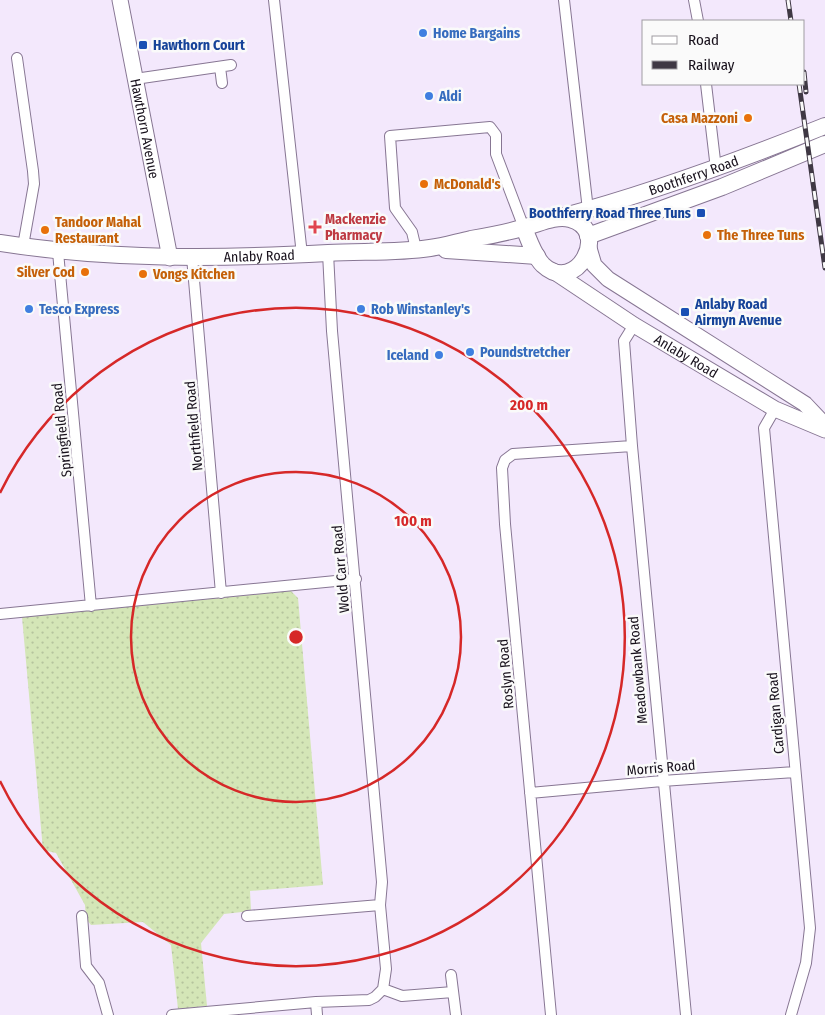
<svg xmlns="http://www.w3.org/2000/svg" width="825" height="1015" font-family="'Fira Sans Condensed',sans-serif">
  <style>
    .grass { fill: url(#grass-dots) }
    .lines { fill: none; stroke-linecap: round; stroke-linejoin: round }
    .street-casing { stroke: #877693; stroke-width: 12 }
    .secondary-casing { stroke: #877693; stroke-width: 17 }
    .primary-casing { stroke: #877693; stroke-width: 18 }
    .street { stroke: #fff; stroke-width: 10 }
    .secondary { stroke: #fff; stroke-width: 15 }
    .primary { stroke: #fff; stroke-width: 16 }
    .rail-casing { stroke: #3f3844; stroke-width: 5 }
    .rail { stroke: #fafafa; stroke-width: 3; stroke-dasharray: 9; stroke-linecap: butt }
    .ring { fill: none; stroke: #d62828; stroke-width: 2.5 }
    .shop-dot { fill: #3f7fe0; stroke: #fafafa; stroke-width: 2 }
    .transit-dot { fill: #1a4fb4; stroke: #fafafa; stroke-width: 2 }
    .food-dot { fill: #e8710a; stroke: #fafafa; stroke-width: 2 }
    .health-dot { fill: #e0444e; stroke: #fafafa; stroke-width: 2 }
    .labels { text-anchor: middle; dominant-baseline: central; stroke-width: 5; stroke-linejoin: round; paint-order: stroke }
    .shop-label { font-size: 14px; font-weight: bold; fill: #366cbe; stroke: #fafafa; text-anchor: start }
    .transit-label { font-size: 14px; font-weight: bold; fill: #164399; stroke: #fafafa; text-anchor: start }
    .food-label { font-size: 14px; font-weight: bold; fill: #c56008; stroke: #fafafa; text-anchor: start }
    .street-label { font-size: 14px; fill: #17101b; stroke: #fafafa }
    .health-label { font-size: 14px; font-weight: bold; fill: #be3a42; stroke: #fafafa; text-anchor: start }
    .centre { fill: #d62828; stroke: #fafafa; stroke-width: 2.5 }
    .ring-label { font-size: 15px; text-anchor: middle; font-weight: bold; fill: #d62828; stroke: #fafafa; stroke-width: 5; stroke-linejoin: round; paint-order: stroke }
  </style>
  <defs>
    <pattern id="grass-dots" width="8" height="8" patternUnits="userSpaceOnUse" patternTransform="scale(1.25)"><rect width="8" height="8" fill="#d4e6b7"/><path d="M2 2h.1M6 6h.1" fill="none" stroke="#b5c49d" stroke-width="1.8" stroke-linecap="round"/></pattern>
  </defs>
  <rect width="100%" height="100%" fill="#f3e8fc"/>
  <!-- grass -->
  <path class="grass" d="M 291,591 L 298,598 L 323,885 L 250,891 L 251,911 L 224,914 L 201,943 L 207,1006 L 178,1009 L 171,945 L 143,922 L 91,925 L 86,919 L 85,905 L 56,853 L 43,850 L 22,617 Z"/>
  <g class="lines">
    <defs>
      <path id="street" d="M 274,0 L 302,255
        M 564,0 L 588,210
        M 694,0 L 698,21
        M 17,58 L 33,171 L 34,184 L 23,246
        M 220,67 L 222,83
        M 135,79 L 231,65
        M 706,84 L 716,169
        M 416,249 L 412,232 L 395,208 L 390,136 L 490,127 L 496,135 L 496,154 L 524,228
        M 58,252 L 91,606
        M 192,257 L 221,593
        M 634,325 L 624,341 L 632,446 L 686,1015
        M 775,409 L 764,428 L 810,928 L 806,963 L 791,1015
        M 0,614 L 356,579
        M 530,793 L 662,781 L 795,772
        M 82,916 L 86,966 L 99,983 L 108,1015
        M 247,916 L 380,905
        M 451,975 L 456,1015
        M 383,989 L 402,996 L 453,992
        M 172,1015 L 316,1002
        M 317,1015 L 316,1002 L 369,1000 L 375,997 L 383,989 L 386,969 L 380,905 L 382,882 L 332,331 L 328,253
        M 551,1015 L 505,524 L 502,468 L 505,460 L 513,454 L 632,446"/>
      <g id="secondary">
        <path id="s1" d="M 120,0 L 170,258"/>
        <path d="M 589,248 L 594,265 L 608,279 L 805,404 L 825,425"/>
        <path id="s2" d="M 553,271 L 634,325 L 775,409 L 825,430"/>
      </g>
      <g id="primary">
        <path id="s3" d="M 561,217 C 651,193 738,161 825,126"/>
        <path d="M 588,236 L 722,187 L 825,144"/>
        <path id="s4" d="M 0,243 C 109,260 218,259 328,253 C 361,251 397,253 430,248 C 444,246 457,242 471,239 C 488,236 505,233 522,228 C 537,225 554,215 570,219 C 612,230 576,296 543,265 C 534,256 529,240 524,228"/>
        <path d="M 446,250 L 537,256"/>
      </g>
    </defs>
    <!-- street casing -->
    <use href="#street" class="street-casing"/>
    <!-- secondary casing -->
    <use href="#secondary" class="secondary-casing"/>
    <!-- primary casing -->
    <use href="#primary" class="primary-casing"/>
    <!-- street -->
    <use href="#street" class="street"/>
    <!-- secondary -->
    <use href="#secondary" class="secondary"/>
    <!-- primary -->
    <use href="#primary" class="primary"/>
    <defs>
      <path id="rail" d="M 788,0 L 791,21
        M 804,72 L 806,92
        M 799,84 L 825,268"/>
    </defs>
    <!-- rail casing -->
    <use href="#rail" class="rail-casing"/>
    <!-- rail -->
    <use href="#rail" class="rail"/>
  </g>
  <!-- distance rings -->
  <g class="ring">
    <circle cx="296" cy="637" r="165"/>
    <path d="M0 493A329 329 0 1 1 0 781"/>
  </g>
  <!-- markers -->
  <g class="shop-dot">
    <circle cx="423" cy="33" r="5"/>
    <circle cx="429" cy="96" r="5"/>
    <circle cx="29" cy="309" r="5"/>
    <circle cx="361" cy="309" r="5"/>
    <circle cx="470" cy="352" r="5"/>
    <circle cx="439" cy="355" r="5"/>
  </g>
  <g class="transit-dot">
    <rect x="138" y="40" width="10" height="10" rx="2.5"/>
    <rect x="696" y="208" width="10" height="10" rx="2.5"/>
    <rect x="680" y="307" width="10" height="10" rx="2.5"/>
  </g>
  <g class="food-dot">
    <circle cx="748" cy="118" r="5"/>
    <circle cx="424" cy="184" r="5"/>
    <circle cx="45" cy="230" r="5"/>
    <circle cx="707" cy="235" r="5"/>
    <circle cx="85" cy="272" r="5"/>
    <circle cx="143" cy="274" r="5"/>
  </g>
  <path class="health-dot" d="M312.5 219.5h5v5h5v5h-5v5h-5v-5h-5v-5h5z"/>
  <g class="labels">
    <!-- shop labels -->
    <g class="shop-label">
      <text x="433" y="33">Home Bargains</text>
      <text x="439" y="96">Aldi</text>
      <text x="39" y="309">Tesco Express</text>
      <text x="371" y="309">Rob Winstanley's</text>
      <text x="480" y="352">Poundstretcher</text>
      <text x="429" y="355" text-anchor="end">Iceland</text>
    </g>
    <!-- transit labels -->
    <g class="transit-label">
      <text x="153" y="45">Hawthorn Court</text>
      <text x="691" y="213" text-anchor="end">Boothferry Road Three Tuns</text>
      <text x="695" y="304">Anlaby Road<tspan x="695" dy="16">Airmyn Avenue</tspan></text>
    </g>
    <!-- food labels -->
    <g class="food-label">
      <text x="738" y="118" text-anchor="end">Casa Mazzoni</text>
      <text x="434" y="184">McDonald's</text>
      <text x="55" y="222">Tandoor Mahal<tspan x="55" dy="16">Restaurant</tspan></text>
      <text x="717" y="235">The Three Tuns</text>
      <text x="75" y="272" text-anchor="end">Silver Cod</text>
      <text x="153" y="274">Vongs Kitchen</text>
    </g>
    <!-- street labels -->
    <g class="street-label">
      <text stroke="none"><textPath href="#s1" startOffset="131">Hawthorn Avenue</textPath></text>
      <text stroke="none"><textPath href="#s3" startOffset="139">Boothferry Road</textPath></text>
      <text stroke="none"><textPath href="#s4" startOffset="260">Anlaby Road</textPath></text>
      <text stroke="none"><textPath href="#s2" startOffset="158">Anlaby Road</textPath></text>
      <text transform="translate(194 426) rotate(-95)">Northfield Road</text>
      <text transform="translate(62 430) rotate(-96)">Springfield Road</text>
      <text transform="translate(341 569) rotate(-95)">Wold Carr Road</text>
      <text transform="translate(638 670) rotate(-95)">Meadowbank Road</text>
      <text transform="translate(506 674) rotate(-95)">Roslyn Road</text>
      <text transform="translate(776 713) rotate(-95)">Cardigan Road</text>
      <text transform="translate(661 768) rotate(-5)">Morris Road</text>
    </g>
    <!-- health labels -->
    <g class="health-label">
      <text x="325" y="219">Mackenzie<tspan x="325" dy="16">Pharmacy</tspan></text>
    </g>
  </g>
  <circle cx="296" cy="637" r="8" class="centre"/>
  <g class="ring-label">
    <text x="529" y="410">200 m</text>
    <text x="413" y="526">100 m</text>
  </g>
  <!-- legend -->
  <rect x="642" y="20" width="162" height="65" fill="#fafafa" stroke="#9f9ca1"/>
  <rect x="652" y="36" width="25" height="8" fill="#ffffff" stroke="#9f9ca1"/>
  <text x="688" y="45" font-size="15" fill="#17101b">Road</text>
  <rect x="652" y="61" width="25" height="8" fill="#3f3844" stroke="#9f9ca1"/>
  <text x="688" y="70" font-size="15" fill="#17101b">Railway</text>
</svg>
